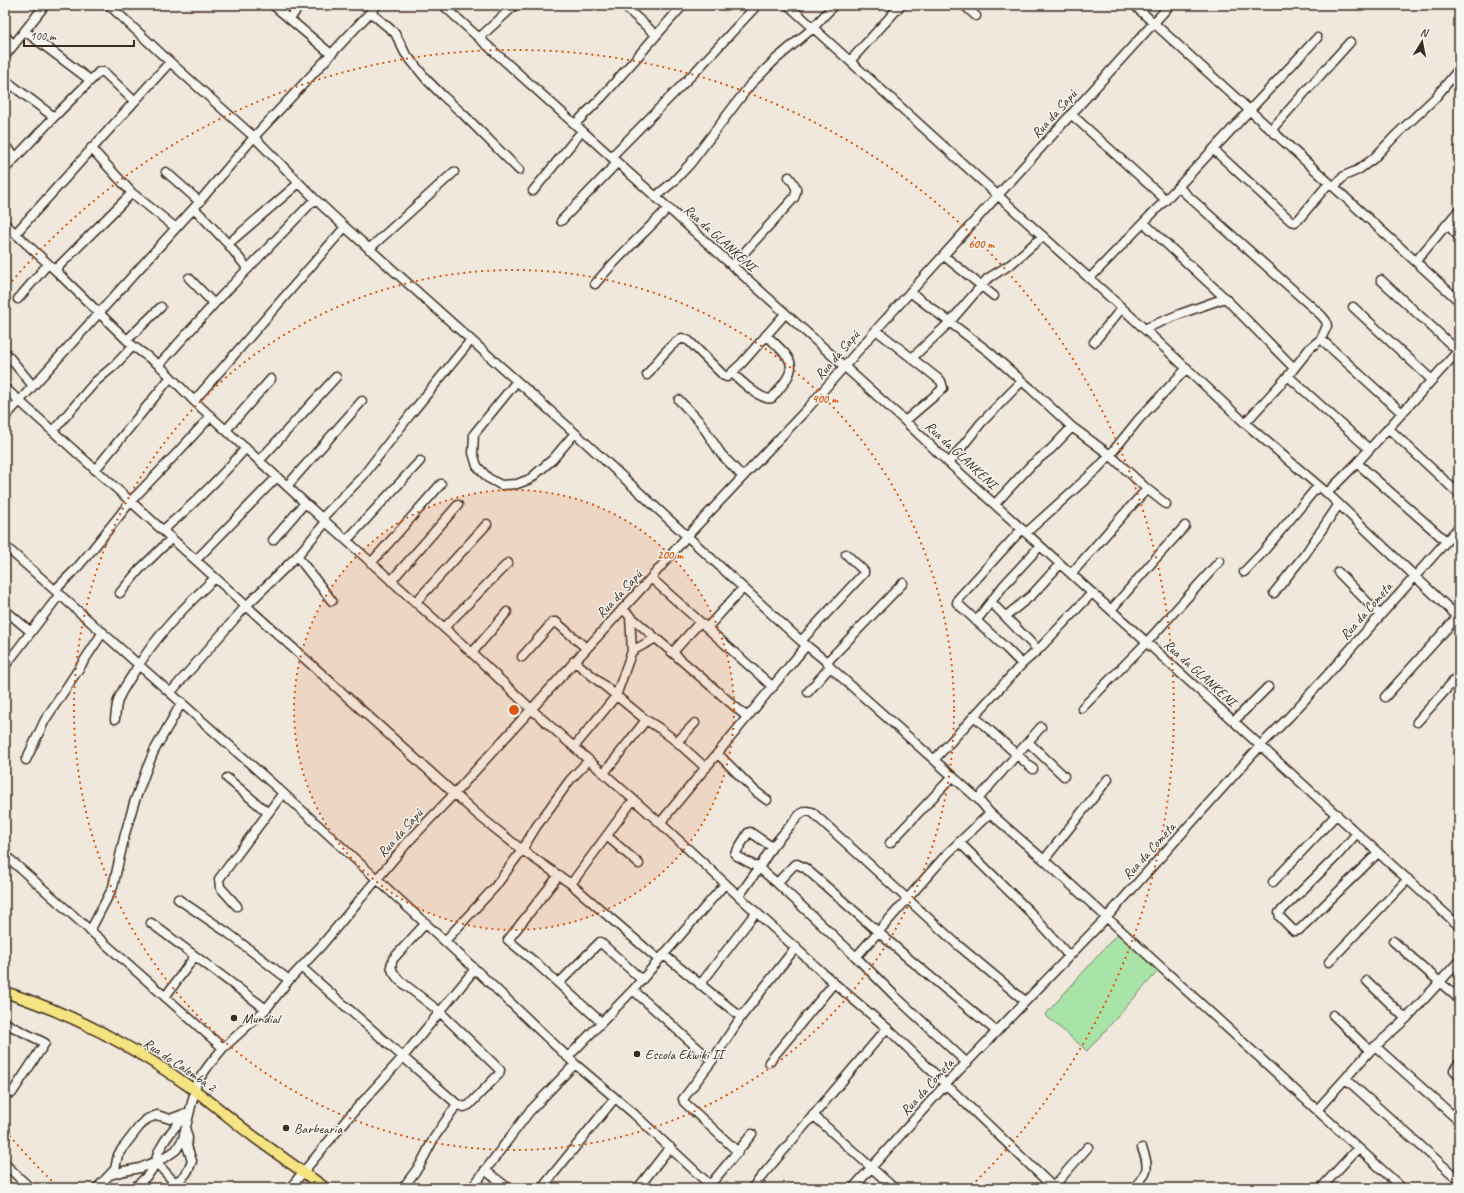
<svg xmlns="http://www.w3.org/2000/svg" width="1464" height="1193" font-family="Caveat,sans-serif">
  <style>
    .green { fill: #a8e3a8; stroke: #728663 }
    .lines { fill: none; stroke-linecap: round; stroke-linejoin: round }
    .minor-casing { stroke: #3b2a1e; stroke-width: 11 }
    .major-casing { stroke: #3b2a1e; stroke-width: 13 }
    .minor { stroke: #f6f6f2; stroke-width: 8 }
    .major { stroke: #f6e381; stroke-width: 10 }
    .ring { fill: none; stroke: #df570d; stroke-width: 2; stroke-dasharray: 2 4 }
    .poi-dot { fill: #3b2a1e; stroke: #f6f6f2; stroke-width: 1.5 }
    .labels { text-anchor: middle; dominant-baseline: central; stroke-width: 3; stroke-linejoin: round; paint-order: stroke }
    .street-label { font-size: 14px; fill: #3b2a1e; stroke: #f6f6f2 }
    .poi-label { font-size: 14px; fill: #3b2a1e; stroke: #f6f6f2; text-anchor: start }
    .centre { fill: #df570d; stroke: #f6f6f2; stroke-width: 2 }
    .ring-label { font-size: 12px; text-anchor: middle; font-weight: bold; fill: #df570d; stroke: #f6f6f2; stroke-width: 3; stroke-linejoin: round; paint-order: stroke }
  </style>
  <rect width="100%" height="100%" fill="#f0e8dd"/>
  <filter id="ink" filterUnits="userSpaceOnUse"><feTurbulence type="fractalNoise" baseFrequency=".025" numOctaves="2"/><feDisplacementMap in="SourceGraphic" scale="8" xChannelSelector="R" yChannelSelector="G"/><feConvolveMatrix kernelMatrix="1 2 1 2 8 2 1 2 1" color-interpolation-filters="sRGB"/></filter>
  <g filter="url(#ink)">
    <!-- green -->
    <path class="green" d="M 1118,933 L 1159,970 L 1087,1051 L 1045,1015 Z"/>
    <g class="lines">
      <defs>
        <path id="minor" d="M 109,5 L 170,62 L 254,137 L 315,199 L 345,227 L 575,433 L 801,641 L 827,662 L 830,667 L 978,799 L 990,813 L 1044,860 L 1402,1188
          M 273,5 L 331,54
          M 443,5 L 479,38 L 905,421 L 949,463 L 1459,926
          M 623,5 L 656,35
          M 788,5 L 1122,308 L 1245,423 L 1327,493 L 1459,618
          M 964,5 L 976,16
          M 1134,5 L 1459,301
          M 370,12 L 395,33 L 405,53 L 427,80 L 443,96 L 463,114 L 519,170
          M 290,19 L 300,5
          M 25,31 L 90,80
          M 5,36 L 13,44
          M 479,38 L 515,5
          M 5,56 L 45,5
          M 850,61 L 901,5
          M 5,80 L 54,117
          M 1071,114 L 1166,200
          M 575,124 L 602,97 L 683,5
          M 1271,130 L 1350,42
          M 5,146 L 16,157
          M 91,148 L 132,193 L 176,228
          M 1214,150 L 1291,221 L 1295,222 L 1299,219 L 1329,183
          M 611,157 L 695,72 L 757,5
          M 5,169 L 54,117 L 99,72 L 104,72 L 134,101
          M 166,172 L 200,202
          M 1178,187 L 1321,315 L 1326,321 L 1327,326 L 1321,339 L 1310,348 L 1288,376 L 1245,423
          M 1334,187 L 1344,176 L 1358,170 L 1373,159 L 1395,136 L 1435,98 L 1459,69
          M 533,191 L 582,131
          M 655,197 L 673,182 L 690,164 L 750,85 L 775,60 L 813,28 L 834,5
          M 194,208 L 228,244 L 248,269
          M 561,221 L 617,163
          M 1144,223 L 1225,298 L 1294,368
          M 5,224 L 55,270 L 133,346 L 159,365 L 194,401 L 326,522 L 472,653 L 531,709 L 660,823 L 756,912 L 834,983 L 887,1028 L 1054,1188
          M 1447,224 L 1459,237
          M 15,234 L 170,62
          M 228,244 L 299,183
          M 369,249 L 454,172
          M 944,256 L 994,296
          M 1416,261 L 1459,210
          M 732,266 L 794,198 C 799,189 795,185 789,177
          M 55,270 L 132,193
          M 189,278 L 214,304
          M 1090,278 L 1178,187 L 1317,38
          M 1381,280 L 1458,351
          M 595,284 C 617,257 644,234 668,208
          M 910,292 L 989,352 L 1030,388 L 1072,427 L 1110,455 L 1147,489 L 1166,504
          M 18,299 L 48,264
          M 1353,307 L 1432,380
          M 1144,329 L 1180,314 L 1225,298
          M 876,330 L 941,381 L 943,388 L 939,392 L 905,421
          M 1321,339 L 1402,413
          M 127,340 L 161,307
          M 1094,342 L 1122,308
          M 5,352 L 33,386
          M 912,358 L 950,322 L 987,279 L 1011,264 L 1043,236
          M 159,365 L 214,304 L 315,199
          M 732,373 C 740,380 762,402 772,398 C 800,365 796,363 766,335
          M 647,375 C 656,363 668,346 682,338 L 689,341 L 724,376 L 727,377 L 742,363 L 785,314
          M 1288,376 L 1369,449
          M 517,381 L 474,434 L 473,453 L 477,466 L 488,478 L 501,485 L 517,484 L 530,479 L 553,459 L 575,433
          M 5,388 L 478,815 L 522,850 L 571,884 L 659,960
          M 679,400 L 700,422 L 721,454 L 742,476
          M 194,401 L 345,227
          M 5,417 L 194,208 L 254,137 L 377,5
          M 1388,428 L 1459,494
          M 226,430 L 271,379
          M 53,431 L 95,382 L 115,365 L 133,346
          M 259,461 L 336,377
          M 949,463 L 981,423 L 1022,381
          M 1357,463 L 1446,541
          M 95,470 L 170,378
          M 287,486 L 362,401
          M 1327,493 L 1357,463 L 1459,350
          M 995,504 L 1031,465 L 1051,449 L 1072,427
          M 322,518 L 363,476 L 410,415 L 471,340
          M 163,530 C 193,505 220,478 246,448
          M 1026,533 L 1097,469 L 1110,455 L 1139,419 L 1187,368
          M 273,540 L 305,503
          M 347,540 L 420,461
          M 5,546 L 283,793 L 475,969 L 575,1064 L 633,1113 L 713,1188
          M 297,556 L 332,601
          M 196,560 L 277,477
          M 371,563 L 441,484
          M 1244,572 L 1263,552 L 1318,486
          M 1338,572 L 1380,615
          M 1071,574 L 1123,515 L 1147,489
          M 651,578 L 773,687
          M 391,581 L 458,505
          M 55,590 L 76,569 L 92,550 L 131,501 L 177,453 L 211,416
          M 120,593 L 139,570 L 171,539
          M 1274,593 L 1306,553 L 1339,504
          M 991,602 L 1038,650
          M 415,603 L 487,524
          M 622,609 L 747,717
          M 5,610 L 31,632
          M 1111,610 L 1156,558 L 1185,526
          M 1006,616 L 1032,595 L 1060,564
          M 976,621 L 1004,585 L 1040,546
          M 444,628 L 508,563
          M 707,628 L 743,588
          M 801,641 L 864,573 L 864,571 L 846,554
          M 632,651 L 656,638
          M 673,652 L 700,622
          M 472,653 L 507,612
          M 522,657 L 553,622 L 556,622 L 586,648
          M 574,661 L 646,720 L 659,728 L 677,742 L 706,768
          M 827,662 L 903,583
          M 1022,664 L 1006,648 L 957,603 L 958,599 L 1022,529
          M 5,666 L 60,594
          M 171,692 L 246,606 L 297,556 L 326,522
          M 808,692 L 830,667
          M 1385,697 L 1459,615
          M 1082,708 L 1147,642 L 1220,561
          M 974,716 L 1033,769
          M 115,719 C 116,712 116,704 119,698 C 122,690 127,684 131,677 C 155,637 181,610 215,578
          M 1234,721 L 1268,687
          M 1417,722 L 1459,675
          M 677,742 L 695,723
          M 1028,742 L 1064,776
          M 574,747 L 616,696 L 632,651 L 630,617
          M 718,754 L 755,791 L 767,800
          M 26,760 L 45,720 L 103,632
          M 934,760 L 1022,664 L 1038,650 L 1092,593
          M 604,773 L 646,720
          M 227,778 L 268,813
          M 978,799 L 1041,727
          M 660,823 L 806,646
          M 1357,833 L 1337,856 L 1279,913 L 1280,917 L 1294,931 L 1299,930 L 1378,853
          M 607,836 L 639,864
          M 959,842 L 1029,911 L 1069,956
          M 890,843 L 953,776
          M 772,847 L 750,832 L 748,833 L 735,854 L 737,856 L 759,868 L 777,883 L 856,957 L 895,996 L 967,1063
          M 5,855 L 223,1048
          M 1044,860 L 1108,779
          M 559,875 L 508,940 L 536,963 L 601,1022
          M 1273,882 L 1337,814
          M 777,883 L 794,865 L 797,864 L 805,868 L 908,958 L 996,1031
          M 571,884 L 633,800
          M 739,896 L 759,868 L 772,847 L 800,814 L 806,811 L 812,812 L 959,946 L 1025,1001
          M 178,899 L 228,933 L 289,980
          M 237,906 L 220,887 L 219,879 L 283,793
          M 151,923 L 266,1009
          M 90,931 L 113,887 L 125,834 L 134,803 L 147,768 L 154,751 L 182,702
          M 445,941 L 495,887 L 522,850 L 536,827 L 570,780 L 589,760
          M 1393,941 L 1459,999
          M 664,955 L 741,1017
          M 856,957 L 946,855 L 990,813
          M 1329,962 L 1408,879
          M 301,967 L 403,1057 L 457,1104 L 464,1107 L 469,1105 L 499,1074 L 500,1070 L 440,1012 L 399,980 L 393,972 L 391,966 L 393,959 L 426,923
          M 1367,981 L 1406,1019
          M 559,983 L 600,942 L 642,980
          M 700,985 L 756,912
          M 633,990 L 712,1061
          M 165,997 L 195,956
          M 1333,1015 L 1370,1051
          M 5,1023 L 45,1043 L 12,1093
          M 1375,1046 L 1459,1121
          M 568,1057 L 633,990 L 725,884
          M 769,1062 L 834,983
          M 1459,1063 L 1454,1070 L 1459,1076
          M 1346,1079 L 1459,1180
          M 1317,1110 L 1370,1051 L 1406,1019 L 1459,961
          M 813,1115 L 894,1188
          M 738,1152 L 684,1102 L 683,1099 L 712,1061 L 741,1017 L 796,947
          M 156,1162 L 174,1182 L 168,1188
          M 5,1164 L 30,1188
          M 485,1170 L 508,1188
          M 110,1175 L 124,1171 L 140,1168 L 166,1157 L 176,1150 L 183,1139 L 197,1082 L 209,1065 L 223,1048 L 266,1009 L 289,980 L 321,946 L 408,842 L 454,794 L 651,578 L 687,536 L 808,408 L 876,330 L 1170,5
          M 174,1182 C 185,1178 188,1172 192,1161 L 187,1146 L 188,1138 L 186,1131
          M 710,1185 L 752,1134
          M 1053,1187 L 1088,1147
          M 97,1188 L 115,1169 L 118,1155 L 122,1149 L 139,1127 L 147,1119 L 157,1115 L 170,1119 L 189,1112
          M 134,1188 C 143,1180 152,1173 156,1161 C 157,1157 157,1153 160,1149 C 167,1136 177,1124 187,1114
          M 290,1188 L 348,1118 L 403,1057 L 475,969
          M 403,1188 L 420,1165 L 434,1138 L 457,1104
          M 472,1188 L 529,1112 L 575,1064
          M 542,1188 L 615,1098
          M 638,1188 L 670,1147
          M 752,1188 L 887,1028
          M 853,1188 L 947,1083 L 1107,917 L 1261,745 L 1289,717 L 1330,672 L 1459,527
          M 1134,1188 C 1148,1173 1150,1167 1142,1148
          M 1321,1188 L 1358,1148"/>
        <path id="major" d="M 5,992 C 75,1015 133,1046 193,1089 C 214,1104 233,1121 253,1136 C 277,1154 301,1170 325,1188"/>
      </defs>
      <!-- minor casing -->
      <use href="#minor" class="minor-casing"/>
      <!-- major casing -->
      <use href="#major" class="major-casing"/>
      <!-- minor -->
      <use href="#minor" class="minor"/>
      <!-- major -->
      <use href="#major" class="major"/>
    </g>
  </g>
  <!-- distance rings -->
  <circle cx="514" cy="710" r="220" fill="#df570d" fill-opacity=".12"/>
  <g class="ring">
    <circle cx="514" cy="710" r="220"/>
    <circle cx="514" cy="710" r="440"/>
    <path d="M56 1185A660 660 0 0 1 8 1134M8 286A660 660 0 1 1 972 1185"/>
  </g>
  <!-- markers -->
  <g class="poi-dot">
    <circle cx="234" cy="1018" r="4"/>
    <circle cx="637" cy="1054" r="4"/>
    <circle cx="286" cy="1128" r="4"/>
  </g>
  <g class="labels">
    <!-- street labels -->
    <g class="street-label">
      <text transform="translate(1054 114) rotate(-48)">Rua da Sapú</text>
      <text transform="translate(720 238) rotate(42)">Rua da GLANKENI</text>
      <text transform="translate(837 355) rotate(-49)">Rua da Sapú</text>
      <text transform="translate(961 455) rotate(43)">Rua da GLANKENI</text>
      <text transform="translate(619 594) rotate(-47)">Rua da Sapú</text>
      <text transform="translate(1366 611) rotate(-49)">Rua da Cometa</text>
      <text transform="translate(1200 673) rotate(42)">Rua da GLANKENI</text>
      <text transform="translate(400 833) rotate(-48)">Rua da Sapú</text>
      <text transform="translate(1149 851) rotate(-48)">Rua da Cometa</text>
      <text transform="translate(180 1065) rotate(34)">Rua do Calemba 2</text>
      <text transform="translate(927 1087) rotate(-48)">Rua da Cometa</text>
    </g>
    <!-- poi labels -->
    <g class="poi-label">
      <text x="242" y="1018">Mundial</text>
      <text x="645" y="1054">Escola Ekwiki II</text>
      <text x="294" y="1128">Barbearia</text>
    </g>
  </g>
  <circle cx="514" cy="710" r="6" class="centre"/>
  <g class="ring-label">
    <text x="981" y="248">600 m</text>
    <text x="825" y="403">400 m</text>
    <text x="670" y="559">200 m</text>
  </g>
  <!-- margin -->
  <rect width="1464" height="1193" fill="none" stroke="#f6f6f2" stroke-width="20"/>
  <rect x="10" y="10" width="1444" height="1173" fill="none" stroke="#3b2a1e" stroke-width="1.5" filter="url(#ink)"/>
  <!-- north arrow -->
  <g transform="translate(1422 42) rotate(10)" stroke="#f6f6f2" stroke-width="3" paint-order="stroke">
  <path d="M0-3L7 15L0 10L-7 15Z" fill="#3b2a1e"/>
  <text y="-6" font-size="11" font-weight="bold" text-anchor="middle" fill="#3b2a1e">N</text>
  </g>
  <!-- scale -->
  <path d="M24 40v6h110v-6" fill="none" stroke="#3b2a1e" stroke-width="2"/>
  <text x="30" y="40" font-size="12" fill="#3b2a1e" stroke="#f6f6f2" stroke-width="3" paint-order="stroke">100 m</text>
</svg>
